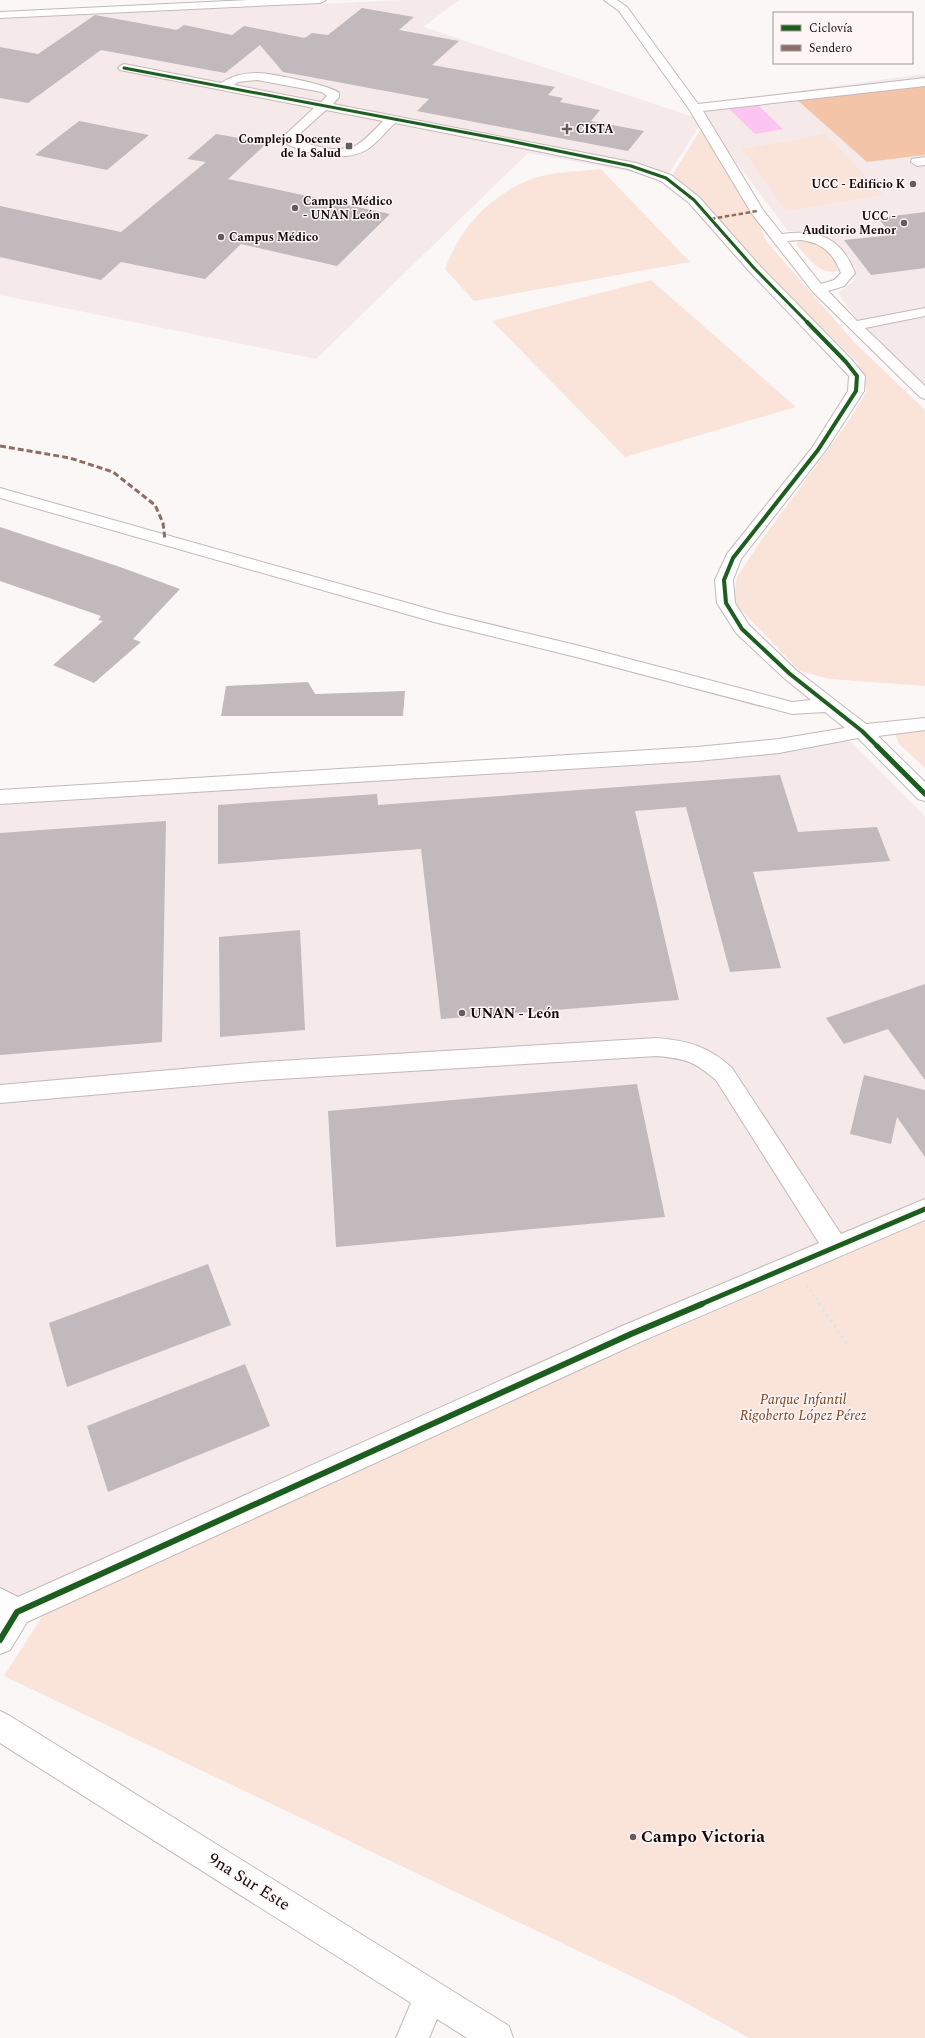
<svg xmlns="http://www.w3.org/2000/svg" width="925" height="2038" font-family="Spectral,serif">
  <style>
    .built { fill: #f5e9ea }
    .green { fill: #fae4d9 }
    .forest { fill: #f3c4a7 }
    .water { fill: #fcc5f1 }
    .building { fill: #c1b9bc }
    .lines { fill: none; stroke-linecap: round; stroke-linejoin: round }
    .minor-casing { stroke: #c2b9b9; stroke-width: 2 }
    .path-far1 { stroke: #e4e2e2; stroke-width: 2.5; stroke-dasharray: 2 3; stroke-linecap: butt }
    .path { stroke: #e4e2e2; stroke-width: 3.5; stroke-dasharray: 2.5 4; stroke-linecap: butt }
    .minor { fill: #fefefe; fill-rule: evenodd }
    .quiet-far1 { stroke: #8d6e63; stroke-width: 2.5; stroke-dasharray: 4.5 2.5; stroke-linecap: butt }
    .quiet { stroke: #8d6e63; stroke-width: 3; stroke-dasharray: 6 3; stroke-linecap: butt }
    .cycleway-far3-casing { stroke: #fdf5f6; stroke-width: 4.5 }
    .cycleway-far2-casing { stroke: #fdf5f6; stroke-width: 6 }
    .cycleway-far1-casing { stroke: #fdf5f6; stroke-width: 8 }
    .cycleway-casing { stroke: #fdf5f6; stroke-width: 9 }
    .cycleway-far3 { stroke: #1b5e20; stroke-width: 3 }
    .cycleway-far2 { stroke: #1b5e20; stroke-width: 4 }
    .cycleway-far1 { stroke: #1b5e20; stroke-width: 5 }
    .cycleway { stroke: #1b5e20; stroke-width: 6 }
    .poi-dot { fill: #665c5d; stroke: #fdf5f6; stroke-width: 1.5 }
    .labels { text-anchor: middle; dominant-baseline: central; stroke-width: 3; stroke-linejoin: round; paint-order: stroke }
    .far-poi-label { font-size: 12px; font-weight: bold; fill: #15090a; stroke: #fdf5f6; text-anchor: start }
    .poi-label { font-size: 14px; font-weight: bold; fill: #15090a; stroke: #fdf5f6; text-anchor: start }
    .park-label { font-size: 14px; font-style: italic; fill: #7a441e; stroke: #fdf5f6 }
    .near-poi-label { font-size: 17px; font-weight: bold; fill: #15090a; stroke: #fdf5f6; text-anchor: start }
    .near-street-label { font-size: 17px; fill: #15090a; stroke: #fdf5f6 }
  </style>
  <rect width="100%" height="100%" fill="#fbf7f7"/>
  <!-- built -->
  <path class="built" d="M 404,0 L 459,0 L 423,27 L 703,120 L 666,178 L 528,153 L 316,359 L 0,295 L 0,19 Z
    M 925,74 L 925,384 L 855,317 L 838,293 L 856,279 L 849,258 L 836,244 L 819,233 L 788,231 L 695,108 L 760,96 Z
    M 844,735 L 925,816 L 925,1209 L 56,1595 L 0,1602 L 0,797 L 697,754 Z"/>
  <!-- green -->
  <path class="green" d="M 700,130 L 717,153 L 749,202 L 767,242 L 854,342 L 925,410 L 925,686 L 829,679 L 800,671 L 733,602 L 737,577 L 760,542 L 844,428 L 867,391 L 858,363 L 781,288 L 717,218 L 672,176 Z
    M 826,134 L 883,195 L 786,211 L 742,149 Z
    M 601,169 L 690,262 L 474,301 L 445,269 C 460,227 491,194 534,178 C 553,172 580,171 601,169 Z
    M 808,239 L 818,241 L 842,265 L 841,270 C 820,278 809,258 796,245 L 800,240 Z
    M 651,280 L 796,407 L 625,457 L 492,321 Z
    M 925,722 L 925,768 L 899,744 L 891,725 Z
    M 925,1221 L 925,2038 L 749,2038 L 677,1998 L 4,1676 L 56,1595 Z"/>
  <!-- forest -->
  <path class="forest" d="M 925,80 L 925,155 L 867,162 L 795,98 Z"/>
  <!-- water -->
  <path class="water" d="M 757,104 L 783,129 L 755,134 L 729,109 Z"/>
  <!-- building -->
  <path class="building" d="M 362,8 L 414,17 L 399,30 L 459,41 L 432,65 L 555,87 L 548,95 L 563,98 L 560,102 L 600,110 L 591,121 L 644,131 L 628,151 L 417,111 L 429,99 L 283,72 L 260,45 L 225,73 L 101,50 L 28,103 L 0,98 L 0,47 L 38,54 L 95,15 L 177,30 L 184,25 L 232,35 L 244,26 L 305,38 L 312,33 L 328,35 Z
    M 79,121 L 149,135 L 107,170 L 35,155 Z
    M 216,134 L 267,143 L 228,179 L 390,214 L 337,266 L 241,244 L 205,279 L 121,262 L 101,280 L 0,257 L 0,206 L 121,232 L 206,162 L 187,159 Z
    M 925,212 L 925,268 L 871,275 L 844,240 L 892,235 L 878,218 Z
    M 0,527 L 120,567 L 180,589 L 133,639 L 141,642 L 94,683 L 53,665 L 103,621 L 98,620 L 101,616 L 0,581 Z
    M 308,682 L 315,694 L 405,691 L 403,716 L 221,716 L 226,686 Z
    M 780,775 L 798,832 L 877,827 L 890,861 L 753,872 L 781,968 L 730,972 L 686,807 L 635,811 L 679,1000 L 441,1019 L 421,849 L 218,864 L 218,805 L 377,794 L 378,805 Z
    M 166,821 L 162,1042 L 0,1055 L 0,833 Z
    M 300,930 L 305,1030 L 220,1037 L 219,937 Z
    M 925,984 L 925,1080 L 888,1029 L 844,1044 L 826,1018 Z
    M 864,1075 L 925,1090 L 925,1157 L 897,1117 L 891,1144 L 850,1134 Z
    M 637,1084 L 665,1217 L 336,1247 L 328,1111 Z
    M 208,1264 L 231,1325 L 67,1387 L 49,1323 Z
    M 245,1364 L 270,1426 L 108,1492 L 87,1426 Z"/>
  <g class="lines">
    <defs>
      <path id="minor" d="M 249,0 L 326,0 L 320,3 L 0,18 L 0,12 Z
        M 604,0 L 617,0 L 627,7 L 698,104 L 925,78 L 925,86 L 703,111 L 763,210 L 782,234 C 818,229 841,237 855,273 L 844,286 L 828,291 L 857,321 L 925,308 L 925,316 L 865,328 L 925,386 L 925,399 L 920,397 L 813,292 L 752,214 L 689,109 L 619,11 ZM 801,240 C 823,243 833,253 841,273 L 834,280 L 821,284 L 787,241 Z
        M 124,64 L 221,83 C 232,76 243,73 256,73 C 267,72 334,86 339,93 L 339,97 L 333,104 L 636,163 L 671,175 L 699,197 L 759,265 L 851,359 L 865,376 L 864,391 L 826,450 L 741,559 L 733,580 L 735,603 L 749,625 L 796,670 L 866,724 L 925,718 L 925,730 L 878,736 L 925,782 L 925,801 L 918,799 L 858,738 L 779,753 L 697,761 L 0,804 L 0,790 L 697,747 L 779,739 L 845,728 L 825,712 L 792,714 L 580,658 L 434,622 L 0,498 L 0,488 L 443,613 L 580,646 L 792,702 L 811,700 L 784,678 L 736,633 L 717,603 L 715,580 L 727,554 L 812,448 L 848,391 L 849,376 L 749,271 L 689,203 L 661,181 L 628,169 L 395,123 C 386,131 378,142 368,149 C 345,163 309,155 287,144 L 284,136 L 314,108 L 120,70 L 118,68 L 120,66 ZM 257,80 L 322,92 L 327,96 L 321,102 L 234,85 L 238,82 ZM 326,110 L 383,121 C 375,129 366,140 355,146 C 338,153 313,147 297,139 L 296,137 Z
        M 925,157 L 925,165 L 917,166 L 911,162 L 912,159 Z
        M 657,1038 C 689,1041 708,1046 732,1068 L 841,1234 L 925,1199 L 925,1220 L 640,1342 L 27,1622 L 10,1650 L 0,1654 L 0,1588 L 18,1597 L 622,1326 L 819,1243 L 716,1080 C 694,1061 686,1059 657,1056 L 263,1080 L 0,1103 L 0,1085 L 263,1062 Z
        M 0,1711 L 10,1716 L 509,2026 L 513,2038 L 467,2038 L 437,2019 L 429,2038 L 396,2038 L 411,2003 L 0,1743 Z"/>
    </defs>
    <!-- minor casing -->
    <use href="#minor" class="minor-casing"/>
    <!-- path-far1 -->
    <path class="path-far1" d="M 807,1286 L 820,1305"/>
    <!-- path -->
    <path class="path" d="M 819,1304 L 848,1345"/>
    <!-- minor -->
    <use href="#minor" class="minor"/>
    <!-- quiet-far1 -->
    <path class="quiet-far1" d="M 711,219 L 757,211"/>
    <!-- quiet -->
    <path class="quiet" d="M 0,446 L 70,458 L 113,472 L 155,505 L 163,523 L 165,540"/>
    <defs>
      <path id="cycleway-far3" d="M 124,68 L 500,139 L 631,166 L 666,178 L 694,200 L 754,268 L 808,323"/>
      <path id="cycleway-far2" d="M 807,322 L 846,362 L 857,376 L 856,391 L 818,450 L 733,558 L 724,580 L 726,603 L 742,629 L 790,674 L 862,731 L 878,747"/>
      <path id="cycleway-far1" d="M 877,746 L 925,794
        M 699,1305 L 925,1209"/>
      <path id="cycleway" d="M 0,1640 L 17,1612 L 631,1334 L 702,1304"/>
    </defs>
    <!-- cycleway-far3 casing -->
    <use href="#cycleway-far3" class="cycleway-far3-casing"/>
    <!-- cycleway-far2 casing -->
    <use href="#cycleway-far2" class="cycleway-far2-casing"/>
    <!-- cycleway-far1 casing -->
    <use href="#cycleway-far1" class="cycleway-far1-casing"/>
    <!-- cycleway casing -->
    <use href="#cycleway" class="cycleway-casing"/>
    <!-- cycleway-far3 -->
    <use href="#cycleway-far3" class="cycleway-far3"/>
    <!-- cycleway-far2 -->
    <use href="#cycleway-far2" class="cycleway-far2"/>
    <!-- cycleway-far1 -->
    <use href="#cycleway-far1" class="cycleway-far1"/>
    <!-- cycleway -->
    <use href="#cycleway" class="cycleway"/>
  </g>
  <!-- markers -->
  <g class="poi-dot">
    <path d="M565 123h4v4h4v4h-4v4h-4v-4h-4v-4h4z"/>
    <rect x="345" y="142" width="8" height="8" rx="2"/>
    <circle cx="913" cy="184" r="4"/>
    <circle cx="295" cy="208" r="4"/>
    <circle cx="904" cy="223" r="4"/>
    <circle cx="221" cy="237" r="4"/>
    <circle cx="462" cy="1013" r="4"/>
    <circle cx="633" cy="1837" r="4"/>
  </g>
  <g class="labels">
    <!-- far-poi labels -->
    <g class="far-poi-label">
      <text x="576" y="129">CISTA</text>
      <text x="341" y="139" text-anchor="end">Complejo Docente<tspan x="341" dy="14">de la Salud</tspan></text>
      <text x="905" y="184" text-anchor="end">UCC - Edificio K</text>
      <text x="303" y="201">Campus Médico<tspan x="303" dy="14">- UNAN León</tspan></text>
      <text x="896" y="216" text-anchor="end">UCC -<tspan x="896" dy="14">Auditorio Menor</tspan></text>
      <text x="229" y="237">Campus Médico</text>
    </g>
    <!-- poi labels -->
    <g class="poi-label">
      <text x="470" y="1013">UNAN - León</text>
    </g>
    <!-- park labels -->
    <g class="park-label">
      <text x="803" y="1399">Parque Infantil<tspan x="803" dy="16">Rigoberto López Pérez</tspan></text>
    </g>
    <!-- near-poi labels -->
    <g class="near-poi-label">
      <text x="641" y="1837">Campo Victoria</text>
    </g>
    <!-- near-street labels -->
    <g class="near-street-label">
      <text transform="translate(249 1882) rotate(32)">9na Sur Este</text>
    </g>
  </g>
  <!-- legend -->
  <rect x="773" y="12" width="140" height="52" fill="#fdf5f6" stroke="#a09798"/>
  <rect x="781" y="25" width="20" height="6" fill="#1b5e20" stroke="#a09798"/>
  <text x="809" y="32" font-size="12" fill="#15090a">Ciclovía</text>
  <rect x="781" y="45" width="20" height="6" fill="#8d6e63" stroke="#a09798"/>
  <text x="809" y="52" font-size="12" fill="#15090a">Sendero</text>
</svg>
